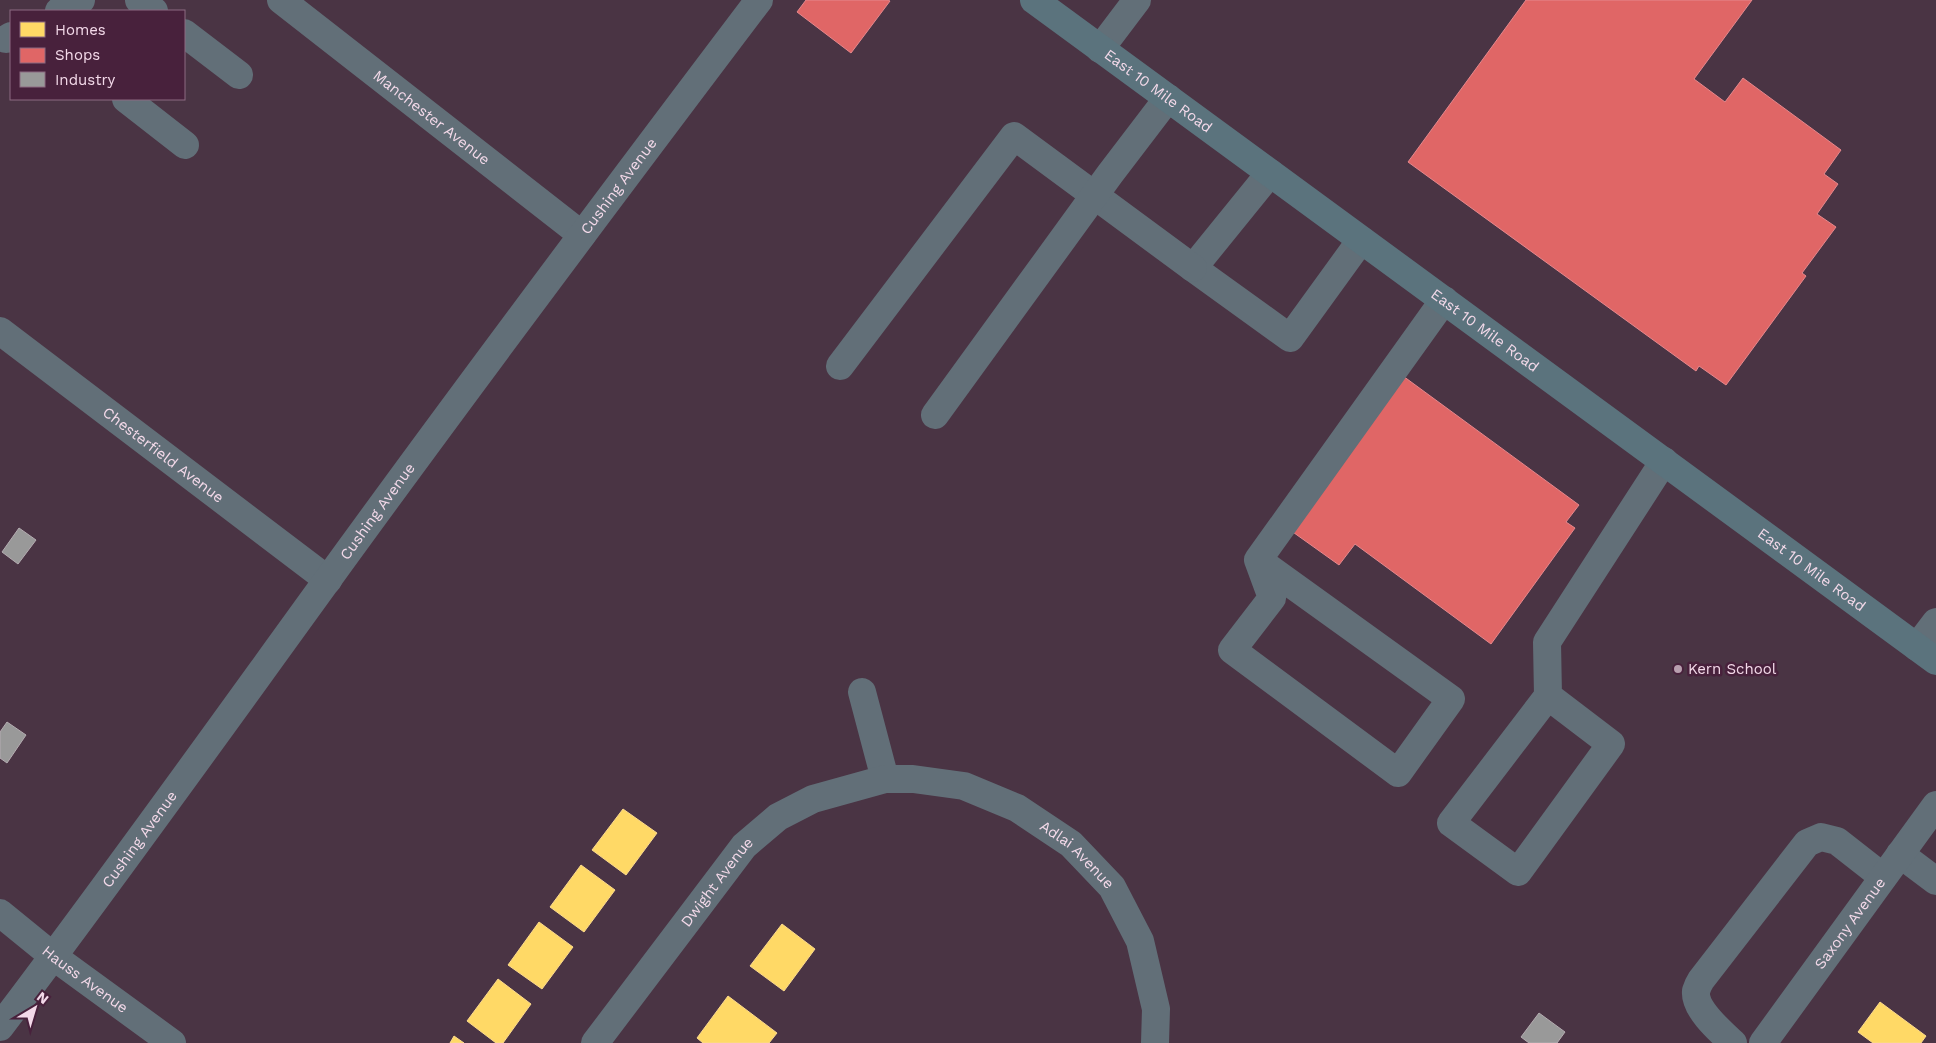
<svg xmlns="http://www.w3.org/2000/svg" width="1936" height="1043" font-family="'Work Sans',sans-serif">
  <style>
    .homes { fill: #ffd966; stroke: #fbd98d }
    .shops { fill: #e06666; stroke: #e6888d }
    .industry { fill: #999; stroke: #b4acb1 }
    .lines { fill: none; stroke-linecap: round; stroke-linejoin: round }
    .minor { stroke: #626f78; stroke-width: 28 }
    .major { stroke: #5b737d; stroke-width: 28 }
    .poi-dot { fill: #b89faf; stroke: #48213c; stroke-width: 2 }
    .labels { text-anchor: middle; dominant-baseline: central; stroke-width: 5; stroke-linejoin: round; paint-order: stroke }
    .street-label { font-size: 15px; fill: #f3d9e9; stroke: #48213c }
    .poi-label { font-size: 15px; fill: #f3d9e9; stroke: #48213c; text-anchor: start }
  </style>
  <rect width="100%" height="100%" fill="#4a3444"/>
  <!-- homes -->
  <path class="homes" d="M 623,809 L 657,833 L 626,875 L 592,850 Z
    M 581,865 L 615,890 L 584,932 L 550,907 Z
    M 539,922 L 573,947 L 542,989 L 508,965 Z
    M 782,924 L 815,949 L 784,991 L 750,966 Z
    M 498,979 L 531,1004 L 503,1043 L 496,1043 L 467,1021 Z
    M 728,996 L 777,1033 L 769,1043 L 703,1043 L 697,1038 Z
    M 1880,1002 L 1926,1036 L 1921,1043 L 1873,1043 L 1858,1032 Z
    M 454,1036 L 464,1043 L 450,1043 Z"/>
  <!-- shops -->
  <path class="shops" d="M 806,0 L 888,0 L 890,1 L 851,53 L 797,12 Z
    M 1526,0 L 1752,0 L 1694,79 L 1725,102 L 1743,78 L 1841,150 L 1824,174 L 1838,184 L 1817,214 L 1836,227 L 1802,273 L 1806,276 L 1726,385 L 1699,366 L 1696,371 L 1408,162 Z
    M 1403,376 L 1579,505 L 1566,522 L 1575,528 L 1491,644 L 1355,544 L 1339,565 L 1290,530 Z"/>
  <!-- industry -->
  <path class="industry" d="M 19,528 L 36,540 L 18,564 L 2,552 Z
    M 7,722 L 26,735 L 7,763 L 0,758 L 0,732 Z
    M 1539,1013 L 1565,1032 L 1557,1043 L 1529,1043 L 1521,1037 Z"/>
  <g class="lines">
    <!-- minor -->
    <g class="minor">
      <path d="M 139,0 L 154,11"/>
      <path id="s1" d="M 281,0 L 582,235"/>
      <path d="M 59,11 L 81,0"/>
      <path d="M 184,33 L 239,75"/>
      <path d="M 6,39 L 11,36"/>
      <path d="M 1100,49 L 1137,0"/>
      <path d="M 126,99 L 185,145"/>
      <path d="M 1270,173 L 1193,268 L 1290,338 L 1361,240"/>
      <path id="s2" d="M 0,331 L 328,580"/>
      <path d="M 840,366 L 1014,136 L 1193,268"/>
      <path d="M 935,415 L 1110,174 L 1168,98"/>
      <path d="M 1258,560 L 1451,699 L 1398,773 L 1232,650 L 1272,598 L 1258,560 L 1444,300"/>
      <path d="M 1917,647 L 1936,622"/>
      <path d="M 862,692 L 885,779"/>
      <path d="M 1548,696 L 1611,744 L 1518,872 L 1451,823 L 1548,696 L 1547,642 L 1664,461"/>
      <path d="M 1900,854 L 1936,881"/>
      <path id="s3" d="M 0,913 L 54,957 L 172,1043"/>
      <path id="s4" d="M 0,1027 C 111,881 218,731 326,582 C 468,386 613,193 759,0"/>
      <path id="s5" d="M 595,1043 L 744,846 L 778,817 L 813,799 L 885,779 L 913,779 L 964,786 L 1017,808 L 1071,844 L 1112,887 L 1140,941 L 1156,1009 L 1155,1043"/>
      <path d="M 1733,1043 C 1721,1032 1694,1009 1696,991 C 1697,988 1699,983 1701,980 L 1807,843 L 1821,837 L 1837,841 L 1883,877"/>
      <path id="s6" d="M 1763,1043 L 1936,805"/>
    </g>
    <!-- major -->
    <path class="major" id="s7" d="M 1034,0 L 1936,661"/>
  </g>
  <!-- markers -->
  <circle class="poi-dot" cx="1678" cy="669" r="5"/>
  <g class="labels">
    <!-- street labels -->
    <g class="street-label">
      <text stroke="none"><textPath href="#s7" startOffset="154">East 10 Mile Road</textPath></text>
      <text stroke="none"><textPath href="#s1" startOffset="191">Manchester Avenue</textPath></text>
      <text stroke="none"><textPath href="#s4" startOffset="1044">Cushing Avenue</textPath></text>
      <text stroke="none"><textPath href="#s7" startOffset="559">East 10 Mile Road</textPath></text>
      <text stroke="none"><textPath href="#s2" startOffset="205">Chesterfield Avenue</textPath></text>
      <text stroke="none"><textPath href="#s4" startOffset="639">Cushing Avenue</textPath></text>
      <text stroke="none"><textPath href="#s7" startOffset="964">East 10 Mile Road</textPath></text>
      <text stroke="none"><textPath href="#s4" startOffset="234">Cushing Avenue</textPath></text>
      <text stroke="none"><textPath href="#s5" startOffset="619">Adlai Avenue</textPath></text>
      <text stroke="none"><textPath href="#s5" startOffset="202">Dwight Avenue</textPath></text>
      <text stroke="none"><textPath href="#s6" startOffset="148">Saxony Avenue</textPath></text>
      <text stroke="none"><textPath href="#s3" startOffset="108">Hauss Avenue</textPath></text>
    </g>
    <!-- poi labels -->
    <g class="poi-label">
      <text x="1688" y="669">Kern School</text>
    </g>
  </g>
  <!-- legend -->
  <rect x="10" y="10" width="175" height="90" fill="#48213c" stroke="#8c6b81"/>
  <rect x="20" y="22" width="25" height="15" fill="#ffd966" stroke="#8c6b81"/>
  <text x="55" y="35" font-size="15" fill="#f3d9e9">Homes</text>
  <rect x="20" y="48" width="25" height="15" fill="#e06666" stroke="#8c6b81"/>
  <text x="55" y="60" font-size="15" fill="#f3d9e9">Shops</text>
  <rect x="20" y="72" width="25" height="15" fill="#999999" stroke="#8c6b81"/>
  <text x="55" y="85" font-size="15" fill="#f3d9e9">Industry</text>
  <!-- north arrow -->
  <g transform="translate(35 1008) rotate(38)" stroke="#48213c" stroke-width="4" paint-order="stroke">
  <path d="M0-4L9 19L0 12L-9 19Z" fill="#f3d9e9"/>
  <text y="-8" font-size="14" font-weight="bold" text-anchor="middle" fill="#f3d9e9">N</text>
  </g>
</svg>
